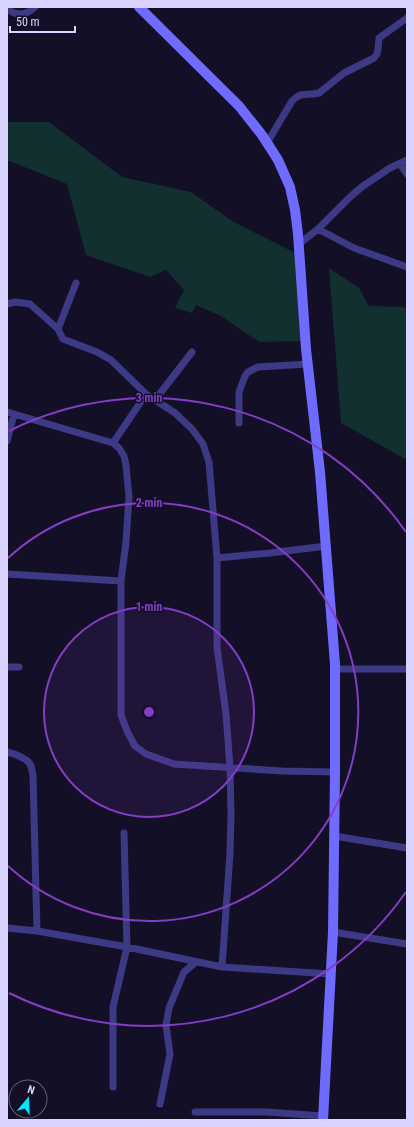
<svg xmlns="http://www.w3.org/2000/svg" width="414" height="1127" font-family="'Roboto Condensed',sans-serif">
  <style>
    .green { fill: #12302f }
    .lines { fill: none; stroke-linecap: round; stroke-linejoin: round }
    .street { stroke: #3d3a85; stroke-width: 7 }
    .secondary { stroke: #6f6bff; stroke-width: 10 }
    .ring { fill: none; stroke: #843dc5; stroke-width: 2 }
    .centre { fill: #843dc5; stroke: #130f26; stroke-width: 2 }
    .ring-label { font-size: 12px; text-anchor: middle; font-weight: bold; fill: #843dc5; stroke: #130f26; stroke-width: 3; stroke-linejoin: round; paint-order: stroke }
  </style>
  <rect width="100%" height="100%" fill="#130f26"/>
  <!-- green -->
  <path class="green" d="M 7,122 L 49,122 L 122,177 L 191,192 L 232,221 L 295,253 L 303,341 L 259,342 L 221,316 L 196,305 L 192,313 L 175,308 L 184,290 L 166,270 L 150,277 L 86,255 L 67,184 L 7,160 Z
    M 329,268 L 359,288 L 369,306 L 402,307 L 407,309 L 407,460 L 341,423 Z"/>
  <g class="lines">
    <!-- street -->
    <path class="street" d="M 7,8 C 16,17 27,15 35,7
      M 267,143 L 292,101 C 301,91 307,96 319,93 L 344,73 L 374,58 L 377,54 L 378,49 L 379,38 L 407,18
      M 400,164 L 407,174
      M 318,229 L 354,248 L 407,267
      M 299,244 L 318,229 L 350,197 L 363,186 L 390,168 L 407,160
      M 76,283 L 58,329 L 63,339 L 97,352 L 111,360 L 146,394 L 175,413 L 192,429 L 203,444 L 209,462 L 217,558 L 217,647 L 226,714 L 230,767 L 231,815 L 230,853 L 222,967
      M 7,304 L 15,302 L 30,304 L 58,329
      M 155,400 L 192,352
      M 7,412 L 113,443 L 119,448 L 124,456 L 126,465 L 129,497 L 126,542 L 121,581 L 121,715 L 127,731 L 135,746 L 146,754 L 174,764 L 282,771 L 335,772
      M 239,423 L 239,392 L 245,376 L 248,372 L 258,367 L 308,364
      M 7,441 L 14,414
      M 113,443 L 146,394
      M 217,558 L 270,553 L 326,546
      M 7,574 L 121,581
      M 7,667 L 19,667
      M 335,669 L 407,669
      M 7,752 C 15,754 25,757 30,764 C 32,767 32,772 33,776 L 37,931
      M 334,836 L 407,848
      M 7,928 L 37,931 L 127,947 L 222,967 L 331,974
      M 333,932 L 407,944
      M 113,1087 L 113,1007 L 127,947 L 124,833
      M 160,1104 L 170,1054 L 166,1025 L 169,1008 L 184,972 L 196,962
      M 195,1112 L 267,1112 L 323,1116"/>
    <!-- secondary -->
    <path class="secondary" d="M 139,7 L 239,106 L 262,135 L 278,160 L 290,187 L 295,210 L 298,234 L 306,349 L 320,472 L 335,664 L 335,772 L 333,932 L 323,1120"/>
  </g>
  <!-- distance rings -->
  <circle cx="149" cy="712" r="105" fill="#843dc5" fill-opacity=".12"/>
  <g class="ring">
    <circle cx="149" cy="712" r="105"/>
    <path d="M8 558A209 209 0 1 1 8 866"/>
    <path d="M406 892A314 314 0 0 1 9 993M9 431A314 314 0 0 1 406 532"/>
  </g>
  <circle cx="149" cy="712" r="6" class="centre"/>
  <g class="ring-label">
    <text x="149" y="402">3 min</text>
    <text x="149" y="507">2 min</text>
    <text x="149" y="611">1 min</text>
  </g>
  <!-- border -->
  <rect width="414" height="1127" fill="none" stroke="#d9d4ff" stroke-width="16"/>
  <!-- north arrow -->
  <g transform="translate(28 1099) rotate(19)"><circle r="19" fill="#130f26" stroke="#625e7d"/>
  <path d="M0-3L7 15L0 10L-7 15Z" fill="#00e5ff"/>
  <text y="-6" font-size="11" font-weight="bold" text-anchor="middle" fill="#d9d4ff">N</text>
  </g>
  <!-- scale -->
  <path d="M10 26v6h65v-6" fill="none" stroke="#d9d4ff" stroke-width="2"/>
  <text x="16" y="26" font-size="12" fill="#d9d4ff" stroke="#130f26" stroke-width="3" paint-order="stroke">50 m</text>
</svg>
